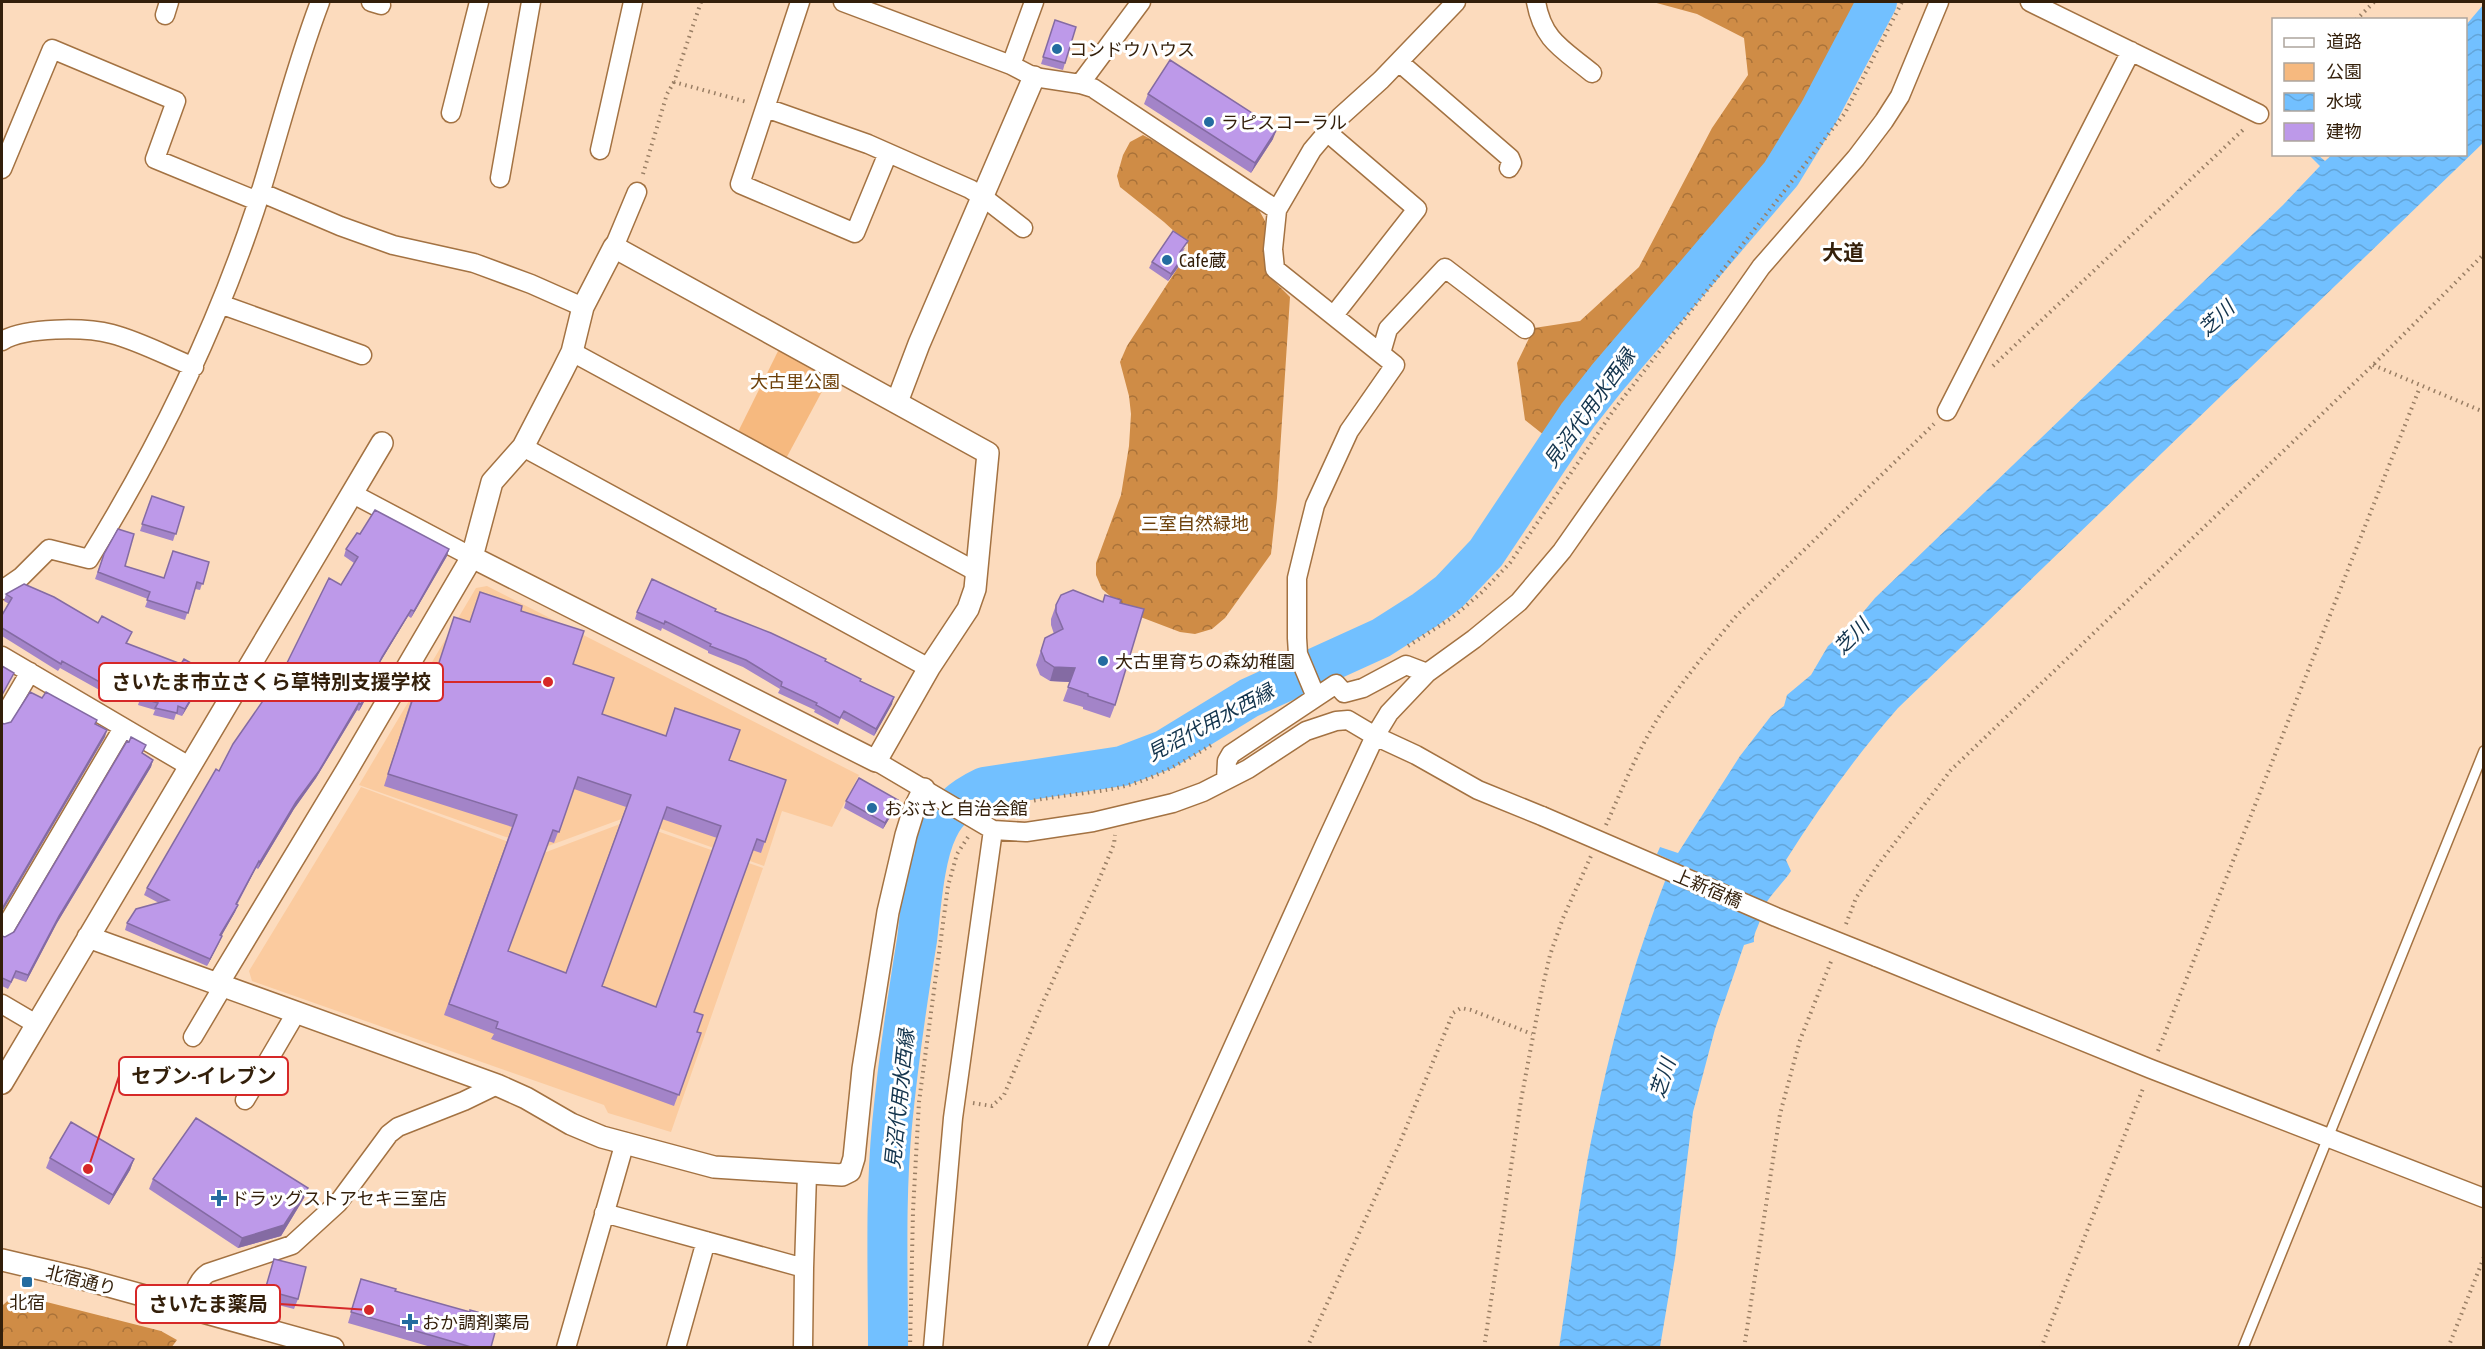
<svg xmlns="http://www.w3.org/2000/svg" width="2485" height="1349" font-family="'Asap Condensed','Noto Sans JP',sans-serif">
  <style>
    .built { fill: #fbcb9f }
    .forest { fill: url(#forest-crowns) }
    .park { fill: #f6b97f }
    .water { fill: url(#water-waves) }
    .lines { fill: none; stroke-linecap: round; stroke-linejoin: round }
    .river { stroke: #72c0ff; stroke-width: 40 }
    .service-casing { stroke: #a37242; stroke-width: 12 }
    .minor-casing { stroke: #a37242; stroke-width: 21 }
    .tertiary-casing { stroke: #a37242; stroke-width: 24 }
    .path { stroke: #997e64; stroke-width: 4; stroke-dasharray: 1.5 4.5; stroke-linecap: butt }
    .service { stroke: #fff; stroke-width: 9 }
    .minor { stroke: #fff; stroke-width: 18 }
    .tertiary { stroke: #fff; stroke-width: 21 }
    .minor-bridge-casing { stroke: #a37242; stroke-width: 21; stroke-linecap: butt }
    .minor-bridge { stroke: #fff; stroke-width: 18 }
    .wall { fill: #a384c8; fill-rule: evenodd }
    .shaded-wall { fill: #846ba3 }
    .building { fill: #bd99e9; stroke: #846ba3; stroke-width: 1.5; fill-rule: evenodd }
    .poi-dot { fill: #246ca0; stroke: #fff; stroke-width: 2 }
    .labels { text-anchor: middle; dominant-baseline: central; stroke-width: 6; stroke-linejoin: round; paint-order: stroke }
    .poi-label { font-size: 18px; fill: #331f0a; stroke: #fff; text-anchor: start }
    .park-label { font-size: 18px; fill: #6e410a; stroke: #fff }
    .street-label { font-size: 18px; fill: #331f0a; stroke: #fff }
    .water-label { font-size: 20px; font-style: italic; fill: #13344d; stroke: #fff }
    .quarter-label { font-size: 21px; font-weight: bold; fill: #331f0a; stroke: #fff }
    .leader { fill: none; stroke: #d62828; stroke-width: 2 }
    .callout-dot { fill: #d62828; stroke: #fff; stroke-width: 2 }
    .callout { fill: #fff; stroke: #d62828; stroke-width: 2 }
    .callout-label { font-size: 20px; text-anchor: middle; font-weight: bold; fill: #331f0a }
  </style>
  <defs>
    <pattern id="forest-crowns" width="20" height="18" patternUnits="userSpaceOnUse" patternTransform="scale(1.5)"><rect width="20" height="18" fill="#cf8c46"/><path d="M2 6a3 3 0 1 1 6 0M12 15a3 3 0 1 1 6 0" fill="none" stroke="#a97239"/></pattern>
    <pattern id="water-waves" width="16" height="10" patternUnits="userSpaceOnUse" patternTransform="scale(1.5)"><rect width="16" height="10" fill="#72c0ff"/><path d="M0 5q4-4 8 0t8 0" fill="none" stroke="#63a5d9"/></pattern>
  </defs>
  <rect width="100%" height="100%" fill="#fcdbbd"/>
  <!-- built -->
  <path class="built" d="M 487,586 L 859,775 L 832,827 L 782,811 L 764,866 L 627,817 L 540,849 L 359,785 L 476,588 Z
    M 361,787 L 541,854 L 628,821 L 763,868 L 671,1132 L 608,1113 L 604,1105 L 252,981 L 249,971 Z"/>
  <!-- forest -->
  <path class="forest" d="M 1653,2 L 1864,2 L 1800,132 L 1625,385 L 1564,451 L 1525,420 L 1517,363 L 1534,328 L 1580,321 L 1639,267 L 1712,128 L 1748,75 L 1744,38 L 1697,14 Z
    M 1143,135 L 1156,142 L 1259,210 L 1265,221 L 1265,272 L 1290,297 L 1277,498 L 1271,554 L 1225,618 L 1212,629 L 1195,634 L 1180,632 L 1130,613 L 1102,589 L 1096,575 L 1096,563 L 1121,495 L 1129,446 L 1131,414 L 1129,396 L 1120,362 L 1127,346 L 1188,252 L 1188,244 L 1164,222 L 1120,187 L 1117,176 L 1123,155 L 1130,142 Z
    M 15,1294 L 161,1331 L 177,1340 L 171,1348 L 2,1347 L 2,1306 Z"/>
  <!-- park -->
  <path class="park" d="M 783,341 L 834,369 L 782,466 L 734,440 Z"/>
  <!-- water -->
  <path class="water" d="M 2483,5 L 2483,143 L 1898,708 C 1856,756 1820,806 1786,860 L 1791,871 C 1780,888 1764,898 1760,919 C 1759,927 1753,933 1754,942 L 1744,945 L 1715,1029 L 1693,1112 L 1675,1258 L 1660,1347 L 1559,1348 C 1571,1273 1579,1196 1595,1122 C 1613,1033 1639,945 1673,861 L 1657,854 L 1660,847 L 1678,853 L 1740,756 L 1771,716 L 1784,706 L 1787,695 L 1811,675 L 1828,646 L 1854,623 L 1875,598 L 2283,205 L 2320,166 L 2309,155 L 2318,155 L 2325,161 L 2333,154 L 2466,154 L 2466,25 Z"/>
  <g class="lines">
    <!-- river -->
    <path class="river" d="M 888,1348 C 888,1273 885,1199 892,1125 C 898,1063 907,1001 917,940 C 921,908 924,857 938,829 C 947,809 965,796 984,787 L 1122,766 L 1164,750 L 1249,698 L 1381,638 L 1425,610 L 1449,592 L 1486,553 L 1578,415 L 1607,378 L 1781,174 L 1819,112 L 1877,2"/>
    <defs>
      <path id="service" d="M 2243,1348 L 2484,751"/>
      <path id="minor" d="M 371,2 L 381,5
        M 800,2 L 740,184 L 855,233 L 888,153
        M 843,2 L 1011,65 L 1034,77 L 1080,84 L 1093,88 L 1277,210
        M 1536,2 C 1543,41 1563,49 1592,73
        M 2030,2 L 2259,114
        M 165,15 L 169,2
        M 1399,62 L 1510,158 L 1512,163 L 1509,168
        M 1011,65 L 1034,2
        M 1080,84 L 1141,2
        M 766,108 L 868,144 L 970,189 L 983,197 L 1023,228
        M 451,113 L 479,2
        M 1327,132 L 1417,209 L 1334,315
        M 600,150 L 633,2
        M 2,169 L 52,49 L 176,101 L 155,159 L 257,201
        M 500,178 L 531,2
        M 260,192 L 340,226 L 393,245 L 474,263 L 531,284 L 583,307
        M 614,247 L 637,192
        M 220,304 L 362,355
        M 2,341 C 25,327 85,327 112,334 C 139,341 167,356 194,367
        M 572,352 L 977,572
        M 1381,353 L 1388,329 L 1445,268 L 1525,329
        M 1947,411 L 2131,51
        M 523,447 L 929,668
        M 353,494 L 472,557
        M 2,590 L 21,577 L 49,549 L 89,559 C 157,449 214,333 255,210 C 277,141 294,70 320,2
        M 2,656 L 189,766
        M 1316,697 L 1298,654 L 1297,638 L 1297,578 L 1307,537 L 1315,505 L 1349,431 L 1395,365 L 1275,269 L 1273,249 L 1277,210 L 1312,150 L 1340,117 L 1381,80 L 1456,2
        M 2,720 L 30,672
        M 876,761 L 993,830 L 1026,832 L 1093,822 L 1173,803 L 1203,792 L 1248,769 L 1306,731 L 1336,721 L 1348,720 L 1375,736 L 1416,755 L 1478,790 L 1542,816
        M 1226,780 L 1227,761 L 1231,754 L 1336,684 L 1344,693 L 1363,688 L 1406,665 L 1427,673
        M 2,933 L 123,728
        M 1876,957 L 2151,1069 L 2484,1198
        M 2,1004 L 36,1024
        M 193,1037 L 222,988
        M 245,1100 L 296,1013
        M 604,1213 L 804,1268 L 803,1348
        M 804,1268 L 807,1174
        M 190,1308 C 194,1295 196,1281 208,1273 L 292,1245 L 338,1203 L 389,1134 L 398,1127 L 464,1101 L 497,1085
        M 566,1348 L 625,1142
        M 676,1348 L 706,1241
        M 933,1348 L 953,1118 L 993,830
        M 1097,1348 L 1325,844 L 1375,736 L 1389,713 L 1427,673 L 1474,639 L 1519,602 L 1562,551 L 1761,267 L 1856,158 L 1884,121 L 1900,96 L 1939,2"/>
      <path id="tertiary" d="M 897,402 L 919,344 L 1034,77
        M 88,937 L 497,1085 L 526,1098 L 571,1124 L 602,1137 L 714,1167 L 842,1175 L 850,1171 L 854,1158 L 863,1069 L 888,912 L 906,835 L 914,809 L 924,789
        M 217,985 L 347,770 L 472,557 L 492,482 L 523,447 L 562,372 L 572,352 L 583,307 L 614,247 L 988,453 L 975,589 L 968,609 L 929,668 L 876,761 L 472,557
        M 2,1083 L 382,443
        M 2,1260 L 87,1280 L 333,1348"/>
    </defs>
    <!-- service casing -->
    <use href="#service" class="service-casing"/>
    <!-- minor casing -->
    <use href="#minor" class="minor-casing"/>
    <!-- tertiary casing -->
    <use href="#tertiary" class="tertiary-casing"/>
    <!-- path -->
    <path class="path" d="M 701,2 L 674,82 L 747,102
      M 2356,20 L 2374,2
      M 643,174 L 667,94 L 674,82
      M 2373,365 L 2484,412
      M 1993,366 L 2245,128
      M 1408,646 L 1453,617 L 1481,593 L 1510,563 L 1613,411 L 1845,113 L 1902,2
      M 1000,811 C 1018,798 1094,794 1121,787 C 1155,779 1183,762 1213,744
      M 1606,825 C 1624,785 1641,742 1666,706 C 1688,674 1713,644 1737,615 L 1934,424
      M 1846,924 L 1856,898 L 1880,862 L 1951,770 L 2373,365 L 2484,254
      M 2158,1051 L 2420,387
      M 973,1103 L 992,1106 L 1004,1095 L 1044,1000 L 1096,887 L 1114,844 L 1115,835
      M 910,1348 L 913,1211 L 919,1102 L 948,886 L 957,854 L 968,837
      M 1307,1348 L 1399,1145 L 1453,1013 L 1461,1008 L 1471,1010 L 1532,1034
      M 1484,1348 L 1521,1100 L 1541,994 L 1550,955 L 1563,918 L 1591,856
      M 1744,1348 L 1780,1114 L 1800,1040 L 1832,959
      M 2041,1348 L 2144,1086
      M 2448,1348 L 2484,1257"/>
    <!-- service -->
    <use href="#service" class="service"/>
    <!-- minor -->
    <use href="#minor" class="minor"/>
    <!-- tertiary -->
    <use href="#tertiary" class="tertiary"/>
    <defs>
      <path id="minor-bridge" d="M 1542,816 L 1776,917 L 1876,957"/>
    </defs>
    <!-- minor-bridge casing -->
    <use href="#minor-bridge" class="minor-bridge-casing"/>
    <!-- minor-bridge -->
    <use href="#minor-bridge" class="minor-bridge"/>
  </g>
  <!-- wall -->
  <path class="wall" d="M 1055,20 L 1065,63 L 1063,70 L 1041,64 Z
    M 1148,94 L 1273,139 L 1251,173 L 1144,104 Z
    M 1185,248 L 1182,253 L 1182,262 L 1168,281 L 1149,268 L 1152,262 Z
    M 152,496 L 184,507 L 173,541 L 140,531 Z
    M 360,534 L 449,549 L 447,556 L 411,618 L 408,616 L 379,664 L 370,683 L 370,691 L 359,711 L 357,710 L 316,778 L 294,809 L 258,869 L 256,868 L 237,905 L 235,912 L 221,936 L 219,943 L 207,966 L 125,930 L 127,923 L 159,903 L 144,895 L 147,888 L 263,701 L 261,700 L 264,693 L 282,673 L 341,585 L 354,563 L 344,556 L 346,549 Z
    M 104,554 L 125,566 L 164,578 L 209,562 L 200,590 L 195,589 L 185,620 L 145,607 L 148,599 L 95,579 Z
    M 480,592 L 521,611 L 573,664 L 602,714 L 729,760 L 786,780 L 761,853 L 752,850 L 694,1012 L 697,1032 L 701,1033 L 674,1106 L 491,1039 L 494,1034 L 444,1015 L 512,827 L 384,786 L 414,691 L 432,684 L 470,622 ZM 574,789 L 626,807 L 566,973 L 508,951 L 548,841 L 554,843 ZM 662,819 L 717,838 L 656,1007 L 602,986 Z
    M 6,594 L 98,623 L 132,632 L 127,644 L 181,664 L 207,672 L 204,679 L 182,716 L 176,714 L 174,720 L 153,715 L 155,710 L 138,705 L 140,699 L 108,681 L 103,692 L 60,668 L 58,671 L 2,636 L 2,615 L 9,604 L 4,601 Z
    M 1103,602 L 1120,603 L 1115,705 L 1110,718 L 1083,709 L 1083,707 L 1063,701 L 1070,682 L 1050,681 L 1040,675 L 1036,665 L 1045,638 L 1054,634 L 1051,625 L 1051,619 L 1056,605 Z
    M 637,612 L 715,612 L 825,661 L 860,681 L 892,704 L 874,736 L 841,718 L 838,725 L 814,712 L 815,710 L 778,693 L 780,689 L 743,667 L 708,653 L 708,651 L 662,628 L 661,631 L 635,619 Z
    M 143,753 L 153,760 L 151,767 L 57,923 L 26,982 L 14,978 L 8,989 L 2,986 L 2,936 L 5,937 L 14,932 Z
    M 846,801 L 896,807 L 883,829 L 844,808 Z
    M 50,1158 L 134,1159 L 130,1170 L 109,1205 L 46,1168 Z
    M 153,1179 L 308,1188 L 304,1198 L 281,1236 L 238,1248 L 149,1189 Z
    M 274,1259 L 298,1299 L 294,1309 L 262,1301 Z
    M 361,1279 L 395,1291 L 491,1347 L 431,1347 L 348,1323 Z"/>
  <!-- shaded-wall -->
  <path class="shaded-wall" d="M 1277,129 L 1273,139 L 1251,173 L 1255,163 Z
    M 1184,255 L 1182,262 L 1168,281 L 1171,274 Z
    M 449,549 L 447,556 L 411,618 L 414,611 Z
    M 411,610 L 408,616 L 379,664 L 366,690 L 382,657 Z
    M 1054,667 L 1075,668 L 1070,682 L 1050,681 Z
    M 207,672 L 204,679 L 182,716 L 185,709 Z
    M 372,684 L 370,691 L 359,711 L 361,704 Z
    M 894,697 L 892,704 L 874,736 L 876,729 Z
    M 359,703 L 357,710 L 316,778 L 294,809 L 258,869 L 260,862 L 296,802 Z
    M 107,730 L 105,737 L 2,912 L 2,909 Z
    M 153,760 L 151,767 L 57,923 L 26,982 L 28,975 L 59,916 Z
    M 898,800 L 896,807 L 883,829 L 885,823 Z
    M 259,861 L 256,868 L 233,911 L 236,904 Z
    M 238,905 L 235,912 L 218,942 L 220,935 Z
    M 222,936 L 219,943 L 207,966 L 210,959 Z
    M 134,1159 L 130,1170 L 109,1205 L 113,1195 Z
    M 308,1188 L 304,1198 L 281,1236 L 238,1248 L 242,1238 Z"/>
  <!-- building -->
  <path class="building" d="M 1055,20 L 1076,27 L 1065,63 L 1043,57 Z
    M 1170,60 L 1277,129 L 1255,163 L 1148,94 Z
    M 1173,231 L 1188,241 L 1180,252 L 1184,255 L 1171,274 L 1152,262 Z
    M 152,496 L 184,507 L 176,534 L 142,524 Z
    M 375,510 L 449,549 L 414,611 L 411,610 L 382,657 L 369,683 L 372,684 L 361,704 L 359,703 L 319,771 L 296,802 L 260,862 L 259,861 L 236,904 L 238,905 L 220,935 L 222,936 L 210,959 L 127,923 L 136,909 L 169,900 L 147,888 L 216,769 L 219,771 L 233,744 L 267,695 L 264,693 L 277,670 L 282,673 L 329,578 L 341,585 L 358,557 L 346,549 L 357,533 L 360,534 Z
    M 118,529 L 134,534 L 125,566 L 164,578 L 173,551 L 209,562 L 203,584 L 197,582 L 188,613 L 147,600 L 150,592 L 98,572 L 104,554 Z
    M 652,579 L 716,609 L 715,611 L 771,633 L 826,659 L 825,661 L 861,679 L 860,681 L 894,697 L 876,729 L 844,711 L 840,718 L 816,705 L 817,703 L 781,686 L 782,682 L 746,660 L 710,646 L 711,644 L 665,621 L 664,624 L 637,612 Z
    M 24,584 L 54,597 L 98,623 L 102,616 L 132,632 L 126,643 L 181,664 L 184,659 L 207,672 L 185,709 L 178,706 L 177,713 L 155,708 L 158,703 L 141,698 L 143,692 L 111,674 L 105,685 L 62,661 L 61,664 L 2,628 L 2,615 L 12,598 L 6,594 Z
    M 1073,590 L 1103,602 L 1105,595 L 1121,600 L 1120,603 L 1144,609 L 1115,705 L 1088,696 L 1088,694 L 1068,687 L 1075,668 L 1054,667 L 1045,661 L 1041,651 L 1045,638 L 1063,629 L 1056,612 L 1056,605 L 1061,595 Z
    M 480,592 L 522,606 L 521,611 L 584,631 L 573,664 L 614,678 L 602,714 L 666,736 L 675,708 L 740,730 L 729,760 L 786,780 L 765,842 L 757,839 L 694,1012 L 703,1015 L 697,1032 L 701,1033 L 679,1095 L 496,1028 L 498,1022 L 449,1004 L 517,815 L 388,774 L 419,680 L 432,684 L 454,617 L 470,622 ZM 578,777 L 631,795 L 566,973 L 508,951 L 553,830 L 559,832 ZM 667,807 L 721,826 L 656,1007 L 602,986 Z
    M 2,666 L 14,673 L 2,695 Z
    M 30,692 L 42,698 L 46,692 L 97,720 L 95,724 L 107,730 L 2,909 L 2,723 L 4,724 L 11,722 Z
    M 131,737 L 146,745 L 142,753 L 153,760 L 59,916 L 28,975 L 16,971 L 11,982 L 2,978 L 2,936 L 5,937 L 14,932 L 127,741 L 129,742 Z
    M 859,778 L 898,800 L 885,823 L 846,801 Z
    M 196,1118 L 308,1188 L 284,1225 L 242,1238 L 153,1179 Z
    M 71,1122 L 134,1159 L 113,1195 L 50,1158 Z
    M 274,1259 L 306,1267 L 298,1299 L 265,1290 Z
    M 361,1279 L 396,1289 L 395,1291 L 470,1312 L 470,1310 L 499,1318 L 491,1347 L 471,1347 L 351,1312 Z"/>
  <!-- markers -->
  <g class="poi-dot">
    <circle cx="1057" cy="49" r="6"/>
    <circle cx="1209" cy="122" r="6"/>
    <circle cx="1167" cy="260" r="6"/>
    <circle cx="1103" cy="661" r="6"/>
    <circle cx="872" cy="808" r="6"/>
    <path d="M216 1189h6v6h6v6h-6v6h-6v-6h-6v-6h6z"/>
    <rect x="21" y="1276" width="12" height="12" rx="3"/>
    <path d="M407 1313h6v6h6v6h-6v6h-6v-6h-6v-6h6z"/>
  </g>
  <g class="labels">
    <!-- poi labels -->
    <g class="poi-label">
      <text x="1069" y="49">コンドウハウス</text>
      <text x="1221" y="122">ラピスコーラル</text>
      <text x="1179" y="260">Cafe蔵</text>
      <text x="1115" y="661">大古里育ちの森幼稚園</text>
      <text x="884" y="808">おぶさと自治会館</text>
      <text x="231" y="1198">ドラッグストアセキ三室店</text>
      <text x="27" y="1302" text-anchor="middle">北宿</text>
      <text x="422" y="1322">おか調剤薬局</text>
    </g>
    <!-- park labels -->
    <g class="park-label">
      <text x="795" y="381">大古里公園</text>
      <text x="1195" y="523">三室自然緑地</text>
    </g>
    <!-- street labels -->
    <g class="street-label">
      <text transform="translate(1708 888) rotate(23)">上新宿橋</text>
      <text transform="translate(81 1280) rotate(14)">北宿通り</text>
    </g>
    <!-- water labels -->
    <g class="water-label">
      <text transform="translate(2216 318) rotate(-43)">芝川</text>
      <text transform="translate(1589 408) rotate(-54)">見沼代用水西縁</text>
      <text transform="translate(1851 636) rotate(-46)">芝川</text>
      <text transform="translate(1210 722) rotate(-28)">見沼代用水西縁</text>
      <text transform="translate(1662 1078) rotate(-72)">芝川</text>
      <text transform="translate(899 1099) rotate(-84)">見沼代用水西縁</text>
    </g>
    <!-- quarter labels -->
    <g class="quarter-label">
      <text x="1843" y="252">大道</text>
    </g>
  </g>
  <!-- callouts -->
  <path class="leader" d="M548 682L443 682M88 1169L119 1076M369 1310L280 1304"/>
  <g class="callout-dot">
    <circle cx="548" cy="682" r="6"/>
    <circle cx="88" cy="1169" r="6"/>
    <circle cx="369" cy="1310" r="6"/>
  </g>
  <g class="callout">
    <rect x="99" y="663" width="344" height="38" rx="6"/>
    <rect x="119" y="1057" width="169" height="38" rx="6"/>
    <rect x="136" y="1285" width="144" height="38" rx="6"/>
  </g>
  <g class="callout-label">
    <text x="271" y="689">さいたま市立さくら草特別支援学校</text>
    <text x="204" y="1083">セブン-イレブン</text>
    <text x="208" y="1311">さいたま薬局</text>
  </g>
  <!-- border -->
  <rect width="2485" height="1349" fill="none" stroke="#331f0a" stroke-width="6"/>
  <!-- legend -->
  <rect x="2272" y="18" width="195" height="138" fill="#ffffff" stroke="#ada59d" stroke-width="1.5"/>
  <rect x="2284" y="38" width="30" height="9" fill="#ffffff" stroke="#ada59d" stroke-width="1.5"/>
  <text x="2326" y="48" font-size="18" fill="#331f0a">道路</text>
  <rect x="2284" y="63" width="30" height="18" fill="#f6b97f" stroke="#ada59d" stroke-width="1.5"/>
  <text x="2326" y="78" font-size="18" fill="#331f0a">公園</text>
  <rect x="2284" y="93" width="30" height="18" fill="url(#water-waves)" stroke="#ada59d" stroke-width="1.5"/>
  <text x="2326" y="108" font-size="18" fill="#331f0a">水域</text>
  <rect x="2284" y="123" width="30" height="18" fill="#bd99e9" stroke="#ada59d" stroke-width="1.5"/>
  <text x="2326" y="138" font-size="18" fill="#331f0a">建物</text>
</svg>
